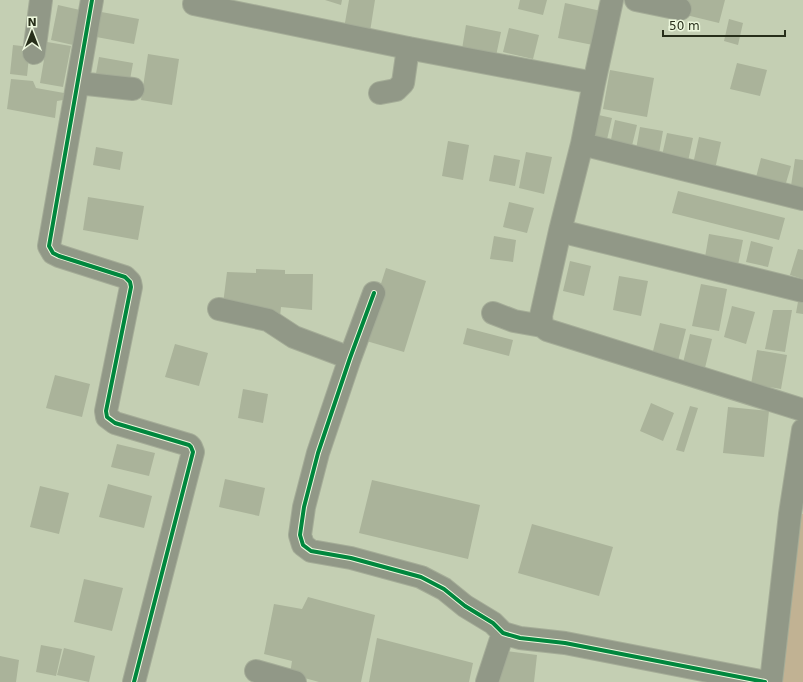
<svg xmlns="http://www.w3.org/2000/svg" width="803" height="682" font-family="'DejaVu Sans',sans-serif">
  <style>
    .green { fill: #c1b293 }
    .building { fill: #aab39a }
    .lines { fill: none; stroke-linecap: round; stroke-linejoin: round }
    .minor-casing { stroke: #a4ac97; stroke-width: 24 }
    .minor { stroke: #919887; stroke-width: 22 }
    .cycleway-casing { stroke: #edf8dd; stroke-width: 6 }
    .cycleway { stroke: #00873e; stroke-width: 4 }
  </style>
  <rect width="100%" height="100%" fill="#c4cfb3"/>
  <!-- green -->
  <path class="green" d="M 794,514 L 803,514 L 803,682 L 775,682 Z"/>
  <!-- building -->
  <path class="building" d="M 325,0 L 342,0 L 341,5 Z
    M 349,0 L 375,0 L 369,38 L 343,34 Z
    M 520,0 L 547,0 L 543,15 L 518,9 Z
    M 685,0 L 725,0 L 719,23 L 682,14 Z
    M 565,3 L 601,11 L 593,45 L 558,38 Z
    M 58,5 L 80,10 L 73,45 L 51,40 Z
    M 96,11 L 139,19 L 134,44 L 91,36 Z
    M 729,19 L 743,23 L 738,45 L 724,41 Z
    M 466,25 L 501,32 L 496,56 L 462,49 Z
    M 509,28 L 539,35 L 533,59 L 503,52 Z
    M 47,42 L 71,46 L 63,87 L 40,83 Z
    M 13,45 L 30,47 L 27,76 L 10,74 Z
    M 148,54 L 179,59 L 172,105 L 141,100 Z
    M 99,57 L 133,63 L 129,85 L 95,79 Z
    M 737,63 L 767,70 L 760,96 L 730,89 Z
    M 610,70 L 654,78 L 647,117 L 603,109 Z
    M 11,79 L 33,81 L 36,88 L 64,93 L 63,100 L 57,101 L 55,118 L 7,109 Z
    M 594,114 L 612,118 L 605,148 L 588,144 Z
    M 615,120 L 637,125 L 630,154 L 609,149 Z
    M 640,127 L 663,131 L 658,159 L 635,155 Z
    M 667,133 L 693,138 L 687,166 L 661,160 Z
    M 699,137 L 721,142 L 715,169 L 693,164 Z
    M 448,141 L 469,145 L 463,180 L 442,176 Z
    M 96,147 L 123,152 L 120,170 L 93,165 Z
    M 526,152 L 552,157 L 544,194 L 519,188 Z
    M 494,155 L 520,160 L 515,186 L 489,181 Z
    M 761,158 L 791,166 L 783,193 L 754,185 Z
    M 795,159 L 803,160 L 803,188 L 791,186 Z
    M 678,191 L 785,218 L 779,240 L 672,213 Z
    M 88,197 L 144,206 L 138,240 L 83,230 Z
    M 509,202 L 534,208 L 527,233 L 503,227 Z
    M 709,234 L 743,240 L 737,270 L 704,263 Z
    M 494,236 L 516,240 L 513,262 L 490,259 Z
    M 751,241 L 773,247 L 768,267 L 746,262 Z
    M 798,249 L 803,250 L 803,279 L 790,275 Z
    M 570,261 L 591,266 L 584,296 L 563,291 Z
    M 386,268 L 426,281 L 404,352 L 363,340 Z
    M 256,269 L 285,270 L 285,274 L 313,274 L 312,310 L 281,307 L 280,317 L 223,304 L 227,272 L 256,273 Z
    M 619,276 L 648,281 L 641,316 L 613,310 Z
    M 701,284 L 727,289 L 719,331 L 692,326 Z
    M 799,296 L 803,297 L 803,314 L 796,313 Z
    M 732,306 L 755,312 L 746,344 L 724,337 Z
    M 773,310 L 792,310 L 785,352 L 765,349 Z
    M 660,323 L 686,329 L 678,361 L 652,355 Z
    M 467,328 L 513,340 L 509,356 L 463,344 Z
    M 690,334 L 712,339 L 704,372 L 682,367 Z
    M 175,344 L 208,353 L 199,386 L 165,377 Z
    M 757,350 L 787,355 L 781,389 L 751,384 Z
    M 55,375 L 90,384 L 82,417 L 46,408 Z
    M 243,389 L 268,394 L 263,423 L 238,418 Z
    M 651,403 L 674,413 L 663,441 L 640,431 Z
    M 690,406 L 698,408 L 684,452 L 676,450 Z
    M 728,407 L 769,411 L 764,457 L 723,453 Z
    M 117,444 L 155,453 L 149,476 L 111,467 Z
    M 225,479 L 265,488 L 259,516 L 219,507 Z
    M 372,480 L 480,505 L 468,559 L 359,533 Z
    M 108,484 L 152,496 L 144,528 L 99,517 Z
    M 40,486 L 69,493 L 59,534 L 30,527 Z
    M 532,524 L 613,547 L 599,596 L 518,573 Z
    M 84,579 L 123,588 L 112,631 L 74,622 Z
    M 308,597 L 375,615 L 361,682 L 319,682 L 290,674 L 292,661 L 264,654 L 274,604 L 302,609 Z
    M 377,638 L 473,663 L 469,682 L 369,682 Z
    M 41,645 L 62,649 L 56,676 L 36,672 Z
    M 64,648 L 95,656 L 89,682 L 57,675 Z
    M 499,650 L 537,655 L 534,682 L 496,682 Z
    M 0,656 L 19,660 L 16,682 L 0,682 Z"/>
  <g class="lines">
    <defs>
      <path id="minor" d="M 92,0 L 49,246 L 53,253 L 59,256 L 125,277 L 130,282 L 131,287 L 106,411 L 107,417 L 115,423 L 189,445 L 191,447 L 193,452 L 134,682
        M 612,0 L 594,83 L 582,144 L 560,231 L 541,316 L 542,326 L 547,330 L 803,410
        M 636,0 L 680,9
        M 194,4 L 408,48 L 594,83
        M 34,53 L 41,0
        M 78,83 L 133,89
        M 380,93 L 396,90 L 403,83 L 408,48
        M 582,144 L 803,199
        M 560,231 L 803,291
        M 374,293 L 350,358 L 318,453 L 304,507 L 300,535 L 303,545 L 311,551 L 351,558 L 421,577 L 444,589 L 465,606 L 493,623 L 503,633 L 520,638 L 565,643 L 765,682
        M 219,309 L 268,320 L 294,337 L 350,358
        M 493,313 L 514,321 L 542,326
        M 256,671 L 295,682
        M 487,682 L 503,633
        M 771,682 L 790,514 L 803,430"/>
    </defs>
    <!-- minor casing -->
    <use href="#minor" class="minor-casing"/>
    <!-- minor -->
    <use href="#minor" class="minor"/>
    <defs>
      <path id="cycleway" d="M 92,0 L 49,246 L 53,253 L 59,256 L 125,277 L 130,282 L 131,287 L 106,411 L 107,417 L 115,423 L 189,445 L 191,447 L 193,452 L 134,682
        M 374,293 L 350,358 L 318,453 L 304,507 L 300,535 L 303,545 L 311,551 L 351,558 L 421,577 L 444,589 L 465,606 L 493,623 L 503,633 L 520,638 L 565,643 L 765,682"/>
    </defs>
    <!-- cycleway casing -->
    <use href="#cycleway" class="cycleway-casing"/>
    <!-- cycleway -->
    <use href="#cycleway" class="cycleway"/>
  </g>
  <!-- north arrow -->
  <g transform="translate(32 32)" stroke="#edf8dd" stroke-width="3" paint-order="stroke">
  <path d="M0-3L7 15L0 10L-7 15Z" fill="#272e1a"/>
  <text y="-6" font-size="11" font-weight="bold" text-anchor="middle" fill="#272e1a">N</text>
  </g>
  <!-- scale -->
  <path d="M663 30v6h122v-6" fill="none" stroke="#272e1a" stroke-width="2"/>
  <text x="669" y="30" font-size="12" fill="#272e1a" stroke="#edf8dd" stroke-width="3" paint-order="stroke">50 m</text>
</svg>
